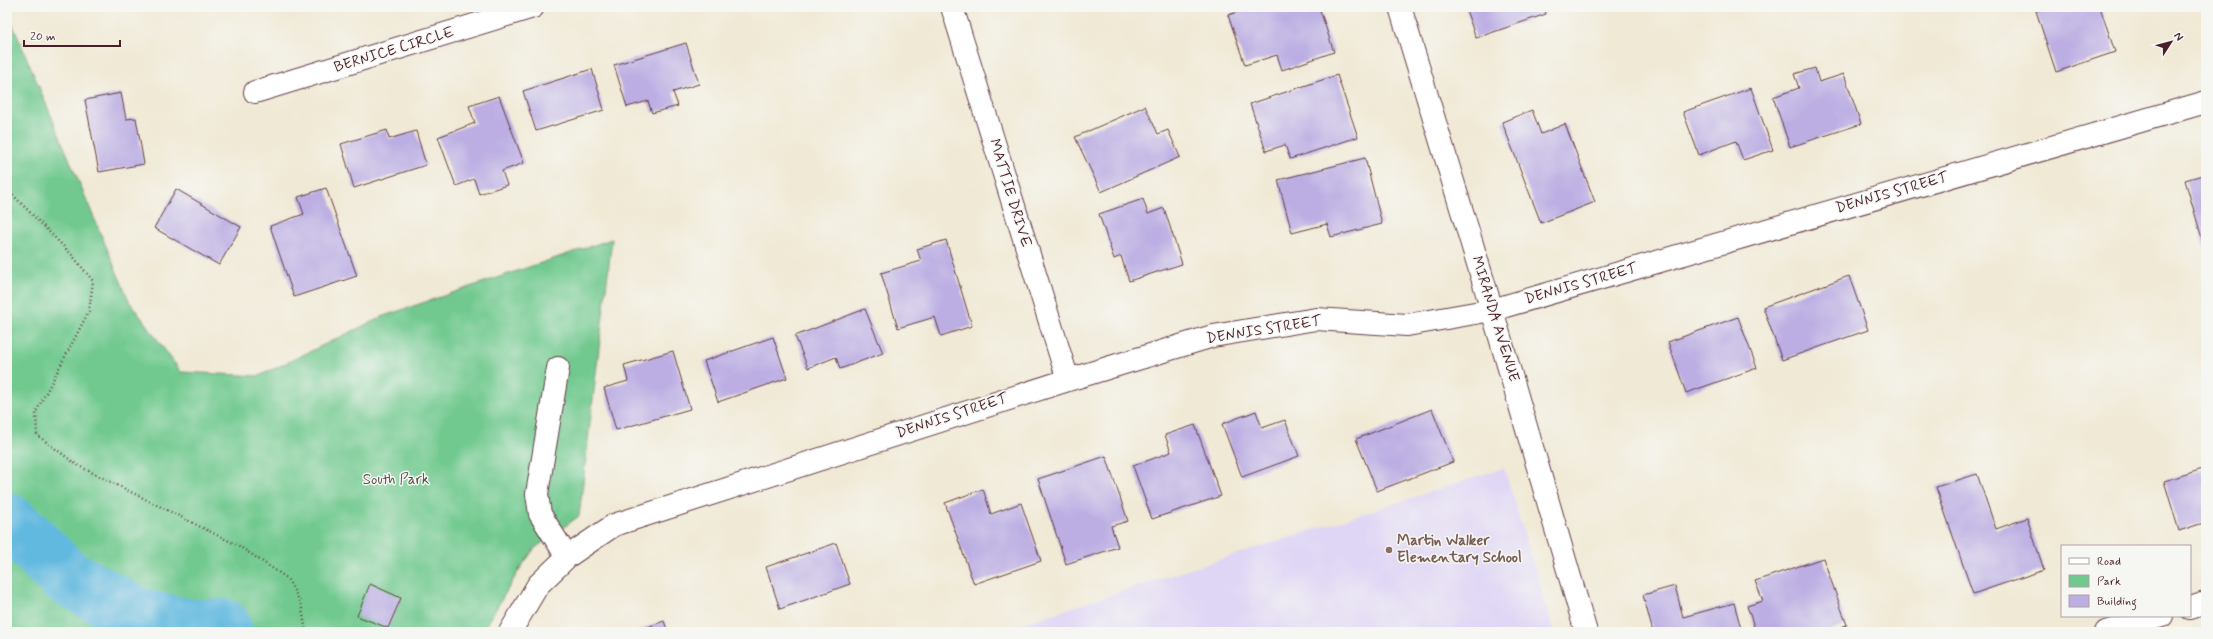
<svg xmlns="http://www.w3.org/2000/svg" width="2213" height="639" font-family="Mynerve,sans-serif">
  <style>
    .built { fill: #dfd5f5 }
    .green { fill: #71c98f; stroke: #5e745d }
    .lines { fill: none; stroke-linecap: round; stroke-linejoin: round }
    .river { stroke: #62b9df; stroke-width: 57 }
    .building { fill: #bcaee3 }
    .street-casing { stroke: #633d44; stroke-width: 24 }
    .path { stroke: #633d44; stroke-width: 2.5; stroke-dasharray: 1 3; stroke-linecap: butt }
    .street { stroke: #fff; stroke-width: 22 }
    .education-dot { fill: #8d6e63; stroke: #f6f6f2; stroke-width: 1.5 }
    .labels { text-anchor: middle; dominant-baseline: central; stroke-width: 3; stroke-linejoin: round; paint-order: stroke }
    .street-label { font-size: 15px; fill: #4a1f2b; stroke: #f6f6f2 }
    .park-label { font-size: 15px; fill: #565249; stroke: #f6f6f2 }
    .education-label { font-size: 15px; font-weight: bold; fill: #785e54; stroke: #f6f6f2; text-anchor: start }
  </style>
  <rect width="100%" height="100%" fill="#f6f6f2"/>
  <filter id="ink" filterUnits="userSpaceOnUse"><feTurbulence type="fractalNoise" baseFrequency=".025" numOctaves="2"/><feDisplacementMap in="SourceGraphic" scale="8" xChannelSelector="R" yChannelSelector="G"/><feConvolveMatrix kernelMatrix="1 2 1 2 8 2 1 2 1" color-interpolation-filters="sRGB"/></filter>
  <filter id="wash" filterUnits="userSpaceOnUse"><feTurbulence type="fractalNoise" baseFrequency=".012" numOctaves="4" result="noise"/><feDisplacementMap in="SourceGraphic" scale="16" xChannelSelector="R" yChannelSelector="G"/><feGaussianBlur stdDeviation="0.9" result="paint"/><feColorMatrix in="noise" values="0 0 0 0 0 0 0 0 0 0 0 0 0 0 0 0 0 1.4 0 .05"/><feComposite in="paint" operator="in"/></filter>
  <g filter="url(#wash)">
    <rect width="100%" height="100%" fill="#f0e9d5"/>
    <!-- built -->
    <path class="built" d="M 1504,468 L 1554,632 L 996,632 Z"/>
    <!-- green -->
    <path class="green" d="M 7,11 L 129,301 L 181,372 L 259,376 L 384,316 L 612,239 L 579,516 L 535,548 L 521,567 L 482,632 L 7,632 Z"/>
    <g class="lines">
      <!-- river -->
      <path class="river" d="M 7,521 L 28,539 L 65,576 L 140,617 L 192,628 L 223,627 L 224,632"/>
    </g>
    <g id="blocks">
      <!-- building -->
      <path class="building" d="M 1253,7 L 1319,7 L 1334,52 L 1282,70 L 1277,55 L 1245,65 L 1228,15 Z
        M 1465,7 L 1544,7 L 1546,14 L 1476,38 Z
        M 2046,7 L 2100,7 L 2115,52 L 2056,72 L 2036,11 Z
        M 686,43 L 699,84 L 673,92 L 678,106 L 652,113 L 648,101 L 627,107 L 614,65 Z
        M 1815,68 L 1819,82 L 1844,74 L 1861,124 L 1790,147 L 1773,97 L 1799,88 L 1794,74 Z
        M 592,69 L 604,110 L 536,131 L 523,91 Z
        M 1337,75 L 1358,137 L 1290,159 L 1285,145 L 1266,151 L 1250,104 Z
        M 1751,88 L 1773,150 L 1743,160 L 1736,141 L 1699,155 L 1683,112 Z
        M 121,93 L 126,119 L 136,118 L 144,164 L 99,172 L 85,100 Z
        M 499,96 L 524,163 L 502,171 L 507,185 L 479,194 L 474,179 L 456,186 L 438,137 L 475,123 L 469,106 Z
        M 1145,106 L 1158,134 L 1168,130 L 1180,157 L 1101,192 L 1075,137 Z
        M 1532,110 L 1541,134 L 1565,124 L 1595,202 L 1541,223 L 1502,122 Z
        M 387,130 L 389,139 L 416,131 L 426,165 L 354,188 L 341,144 Z
        M 1365,158 L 1382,224 L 1331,237 L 1327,224 L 1292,233 L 1278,180 Z
        M 2206,174 L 2206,252 L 2185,180 Z
        M 326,188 L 357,276 L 294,297 L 270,226 L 304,214 L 298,197 Z
        M 176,189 L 241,227 L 219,265 L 154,228 Z
        M 1143,199 L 1148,214 L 1164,208 L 1182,264 L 1129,281 L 1121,256 L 1114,259 L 1099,214 Z
        M 946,240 L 972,326 L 941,336 L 935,317 L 898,328 L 881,273 L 921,261 L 917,249 Z
        M 1849,276 L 1868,330 L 1782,360 L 1763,307 Z
        M 865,309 L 883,353 L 840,369 L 836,357 L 808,368 L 795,336 Z
        M 1738,317 L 1757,368 L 1686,393 L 1668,342 Z
        M 773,337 L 787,378 L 718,402 L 704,361 Z
        M 673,351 L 690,409 L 616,430 L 604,388 L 628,381 L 624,365 Z
        M 1432,409 L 1453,462 L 1377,491 L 1356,439 Z
        M 1256,411 L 1262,428 L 1285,420 L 1299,456 L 1242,477 L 1222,424 Z
        M 1195,425 L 1221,496 L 1152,519 L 1133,466 L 1171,452 L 1165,435 Z
        M 1106,456 L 1128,521 L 1111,526 L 1118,547 L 1066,564 L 1038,479 Z
        M 2206,468 L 2206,522 L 2179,531 L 2164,481 Z
        M 1977,474 L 1996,529 L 2027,518 L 2044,570 L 1973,594 L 1936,487 Z
        M 983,489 L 991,514 L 1021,503 L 1041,561 L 974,584 L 945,503 Z
        M 836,543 L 850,584 L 780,609 L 766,567 Z
        M 1823,558 L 1847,625 L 1826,632 L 1756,632 L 1747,606 L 1763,601 L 1755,581 Z
        M 370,584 L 401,598 L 388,628 L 357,616 Z
        M 1675,586 L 1683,617 L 1734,603 L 1742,632 L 1653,632 L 1643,595 Z
        M 664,621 L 668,632 L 634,632 Z"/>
    </g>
  </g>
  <g filter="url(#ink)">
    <use href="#blocks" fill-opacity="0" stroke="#633d44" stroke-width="1"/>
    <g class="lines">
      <defs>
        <path id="street" d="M 952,7 L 1068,380
          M 1400,7 L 1492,310 L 1586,632
          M 255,92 L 533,7
          M 558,368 L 537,494 L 540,514 L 567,557
          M 2190,608 L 2206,603
          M 510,632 L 538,585 L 567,557 L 614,525 L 1068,380 L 1213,336 L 1316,319 L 1407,325 L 1492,310 L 2206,102
          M 2106,632 L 2162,616"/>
      </defs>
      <!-- street casing -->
      <use href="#street" class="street-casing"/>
      <!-- path -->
      <path class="path" d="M 7,189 L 72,255 L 93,281 L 89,311 L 36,412 L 37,435 L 77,465 L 239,546 L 287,578 L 301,603 L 306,632"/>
      <!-- street -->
      <use href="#street" class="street"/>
    </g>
  </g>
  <!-- markers -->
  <circle class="education-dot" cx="1389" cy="550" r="4"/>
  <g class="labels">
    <!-- street labels -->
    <g class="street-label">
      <text transform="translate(394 50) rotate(-17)">BERNICE CIRCLE</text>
      <text transform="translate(1010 193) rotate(73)">MATTIE DRIVE</text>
      <text transform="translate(1892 193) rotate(-16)">DENNIS STREET</text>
      <text transform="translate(1581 284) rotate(-16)">DENNIS STREET</text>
      <text transform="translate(1495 319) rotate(73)">MIRANDA AVENUE</text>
      <text transform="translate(1264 330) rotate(-9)">DENNIS STREET</text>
      <text transform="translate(952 416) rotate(-18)">DENNIS STREET</text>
    </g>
    <!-- park labels -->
    <g class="park-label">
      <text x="396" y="480">South Park</text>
    </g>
    <!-- education labels -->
    <g class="education-label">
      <text x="1397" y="541">Martin Walker<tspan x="1397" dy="17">Elementary School</tspan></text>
    </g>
  </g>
  <!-- margin -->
  <rect width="2213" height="639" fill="none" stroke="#f6f6f2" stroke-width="24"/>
  <!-- legend -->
  <rect x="2061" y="545" width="130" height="72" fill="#f6f6f2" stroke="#b1a0a2"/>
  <rect x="2069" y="558" width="20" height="6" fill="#ffffff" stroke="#b1a0a2"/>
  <text x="2097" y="565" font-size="12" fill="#4a1f2b">Road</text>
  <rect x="2069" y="575" width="20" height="12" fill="#71c98f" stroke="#b1a0a2"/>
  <text x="2097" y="585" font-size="12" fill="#4a1f2b">Park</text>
  <rect x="2069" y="595" width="20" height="12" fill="#bcaee3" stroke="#b1a0a2"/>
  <text x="2097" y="605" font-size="12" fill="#4a1f2b">Building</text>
  <!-- north arrow -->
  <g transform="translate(2171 42) rotate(54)" stroke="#f6f6f2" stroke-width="3" paint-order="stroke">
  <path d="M0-3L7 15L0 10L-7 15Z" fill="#4a1f2b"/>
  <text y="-6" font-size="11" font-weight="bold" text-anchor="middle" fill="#4a1f2b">N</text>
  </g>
  <!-- scale -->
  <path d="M24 40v6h96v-6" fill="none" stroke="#4a1f2b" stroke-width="2"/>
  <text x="30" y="40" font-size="12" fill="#4a1f2b" stroke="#f6f6f2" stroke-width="3" paint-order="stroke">20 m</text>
</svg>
